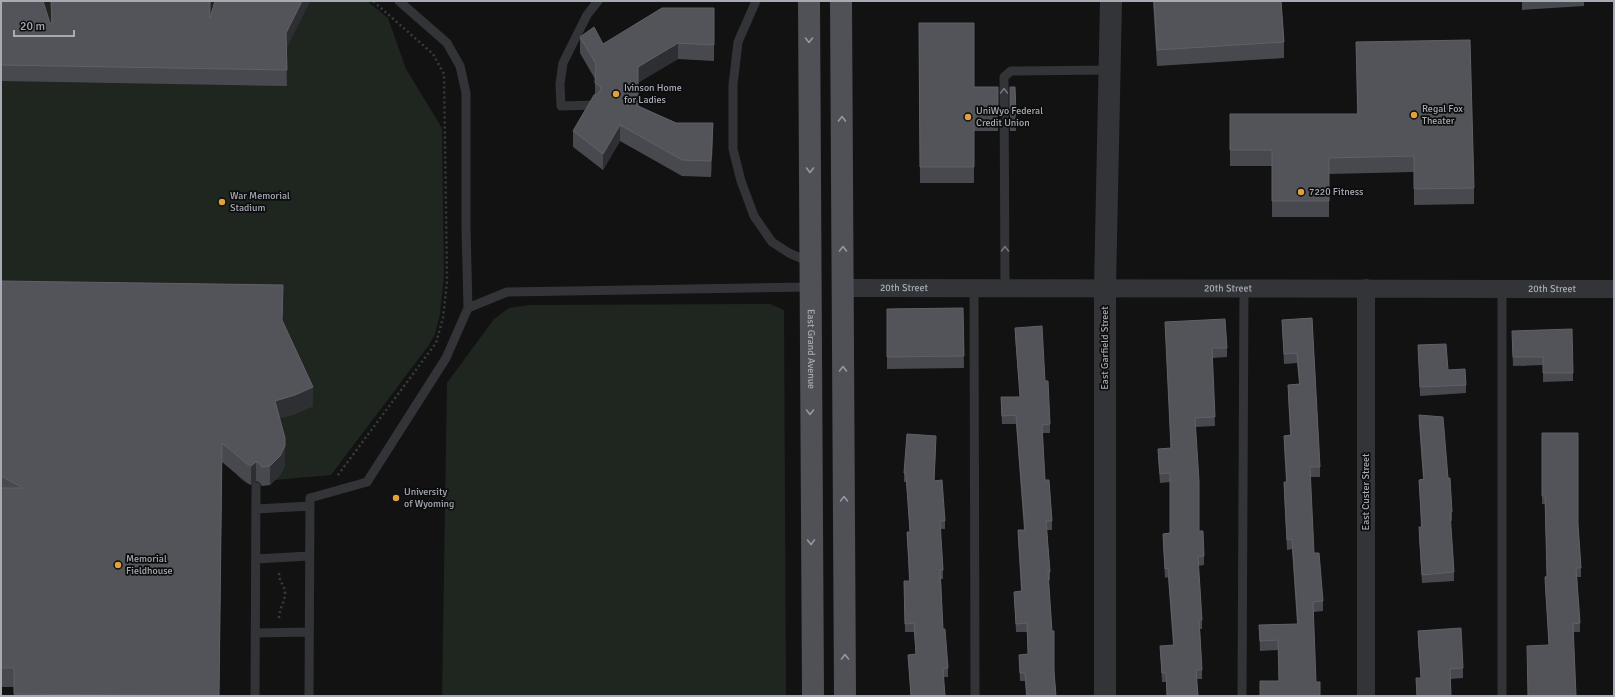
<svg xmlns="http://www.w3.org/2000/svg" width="1615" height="697" font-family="Signika,sans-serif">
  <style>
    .green { fill: #1f261f }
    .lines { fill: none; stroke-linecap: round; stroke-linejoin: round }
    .path { stroke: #393b3f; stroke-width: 2.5; stroke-dasharray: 2 3; stroke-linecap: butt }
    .service { stroke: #333438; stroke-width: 9 }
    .minor { stroke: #333438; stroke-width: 18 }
    .tertiary { stroke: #333438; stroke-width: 22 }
    .primary { stroke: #505157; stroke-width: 22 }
    .wall { fill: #48494e }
    .shaded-wall { fill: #2e2f32 }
    .building { fill: #525459; stroke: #5f6167 }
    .oneway { stroke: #9498a1 }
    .oneway2 { stroke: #72757c }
    .poi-dot { fill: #e0a13d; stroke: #0d0d0e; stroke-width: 1.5 }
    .labels { text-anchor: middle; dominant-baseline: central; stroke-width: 3.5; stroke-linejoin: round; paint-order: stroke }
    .poi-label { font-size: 10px; fill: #a5aab3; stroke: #0d0d0e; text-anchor: start }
    .street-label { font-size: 10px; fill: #a5aab3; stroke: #0d0d0e }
  </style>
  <rect width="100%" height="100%" fill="#121213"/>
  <!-- green -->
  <path class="green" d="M 1,1 L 367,1 L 388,18 L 406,69 L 442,128 L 444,276 L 440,314 L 435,334 L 429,345 L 331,475 L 275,480 C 264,491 242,486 235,472 C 229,460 226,445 222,432 L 1,488 Z
    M 770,304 L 784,310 L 786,696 L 442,696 L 447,383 L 494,319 L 509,308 L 530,305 Z"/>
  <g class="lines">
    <!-- path -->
    <path class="path" d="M 338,475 L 436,343 L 443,318 L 447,281 L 444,74 L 433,54 L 373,1
      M 279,618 C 279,609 285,602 285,593 C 285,585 279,583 279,572"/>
    <!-- service -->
    <path class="service" d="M 756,1 L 738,42 L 733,85 L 733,149 L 741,181 L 754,216 L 772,242 L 789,253 L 810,262
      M 595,105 L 561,106 L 560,84 L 563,63 L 587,15 L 598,1
      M 974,288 L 975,696
      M 1005,288 L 1004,77 L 1011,71 L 1110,70
      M 468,308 L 507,292 L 810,287
      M 256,509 L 310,506
      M 256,559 L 309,556
      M 256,633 L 309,632
      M 255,696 L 256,487
      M 309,696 L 310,498 L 367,482 L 446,358 L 468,308 L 466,227 L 466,93 L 460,66 L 447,43 L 399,1
      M 1242,696 L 1244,288
      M 1502,696 L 1502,288"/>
    <!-- minor -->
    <g class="minor">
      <path id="s1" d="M 843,288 L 1614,289"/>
      <path d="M 1366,696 L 1366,288"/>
    </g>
    <!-- tertiary -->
    <path class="tertiary" d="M 1105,696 L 1105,288 L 1111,1"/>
    <!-- primary -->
    <g class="primary">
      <path id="s2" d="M 809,1 L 813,696"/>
      <path d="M 841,1 L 845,696"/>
    </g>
  </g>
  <!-- wall -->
  <path class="wall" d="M 1,1 L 50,23 L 51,23 L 51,1 L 210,1 L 210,18 L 310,1 L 286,48 L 287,86 L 1,81 Z
    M 1153,1 L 1281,1 L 1284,42 L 1284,58 L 1157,66 Z
    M 1522,1 L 1584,1 L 1584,6 L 1522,10 Z
    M 714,8 L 714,61 L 678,59 L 638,82 L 638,106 L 713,139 L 711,177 L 682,176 L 620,141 L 603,170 L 573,147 L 573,131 L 595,95 L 595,79 L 580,53 L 580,37 L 603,44 Z
    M 919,23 L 974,87 L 998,87 L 998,131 L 974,131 L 974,183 L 920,183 Z
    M 1356,42 L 1474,188 L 1474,204 L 1414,205 L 1414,172 L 1329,174 L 1329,217 L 1272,217 L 1272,166 L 1230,166 L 1230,114 L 1357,114 Z
    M 1010,87 L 1015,87 L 1016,131 L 1010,131 Z
    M 1,281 L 283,304 L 282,321 L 313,406 L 295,414 L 280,418 L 285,465 L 280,475 L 270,485 L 262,486 L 259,482 L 256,481 L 251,485 L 247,483 L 222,462 L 219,696 L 14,696 L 14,687 L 1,687 Z
    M 963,308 L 964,368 L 887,369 L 887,309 Z
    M 1312,318 L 1320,467 L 1320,477 L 1310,477 L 1314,553 L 1323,601 L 1323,611 L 1314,612 L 1279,681 L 1278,650 L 1260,651 L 1259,625 L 1297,624 L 1292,549 L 1287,550 L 1284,492 L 1284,482 L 1286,482 L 1284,445 L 1284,436 L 1290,435 L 1288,395 L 1288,385 L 1299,384 L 1297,363 L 1284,364 L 1282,320 Z
    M 1165,322 L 1227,348 L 1227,357 L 1212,358 L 1215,426 L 1195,427 L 1199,531 L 1204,556 L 1204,565 L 1198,566 L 1202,620 L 1202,629 L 1200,629 L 1202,670 L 1202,679 L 1197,679 L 1198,696 L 1167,696 L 1166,682 L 1162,682 L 1160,646 L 1173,645 L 1168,577 L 1165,578 L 1163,543 L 1163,534 L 1170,533 L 1170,482 L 1160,483 L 1158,458 L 1158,449 L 1171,448 Z
    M 1015,328 L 1045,381 L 1050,424 L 1050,433 L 1042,433 L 1045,480 L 1052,521 L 1052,530 L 1047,530 L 1050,572 L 1050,580 L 1048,580 L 1056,696 L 1026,696 L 1025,681 L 1020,681 L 1019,655 L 1028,654 L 1027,632 L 1016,632 L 1014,592 L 1021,591 L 1018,539 L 1018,530 L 1024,530 L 1016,424 L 1002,424 L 1001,406 L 1001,397 L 1020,397 L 1015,336 Z
    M 1512,340 L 1573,373 L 1573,381 L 1543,382 L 1543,365 L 1513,366 Z
    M 1418,345 L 1466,385 L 1466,393 L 1420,396 Z
    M 1419,415 L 1448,478 L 1452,512 L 1452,521 L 1450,521 L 1454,572 L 1454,581 L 1422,583 L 1419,536 L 1419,527 L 1421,527 L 1419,480 L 1423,479 L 1419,424 Z
    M 1542,433 L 1578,524 L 1581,568 L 1581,577 L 1577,577 L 1580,623 L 1580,632 L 1573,632 L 1549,645 L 1545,585 L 1545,577 L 1547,577 L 1545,504 L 1542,504 Z
    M 936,445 L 934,481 L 945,521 L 945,529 L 940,529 L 943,570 L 943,579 L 941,579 L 943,629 L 948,668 L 948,677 L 943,677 L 945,696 L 911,696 L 908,655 L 916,655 L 914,632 L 905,632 L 904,581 L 909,581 L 907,532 L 910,532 L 906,482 L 904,482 L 904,473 Z
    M 1418,631 L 1463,668 L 1463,678 L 1451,679 L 1451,696 L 1417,696 L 1416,678 L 1421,678 L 1418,642 Z"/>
  <!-- shaded-wall -->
  <path class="shaded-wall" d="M 302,1 L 310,1 L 286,49 L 286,33 Z
    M 678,43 L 678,59 L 638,83 L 638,67 Z
    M 713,123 L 713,139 L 711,177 L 711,161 Z
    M 620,125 L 620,141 L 603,170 L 603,154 Z
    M 313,387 L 313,406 L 295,414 L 275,420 L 275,401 Z
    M 936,436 L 936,445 L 934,489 L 934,481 Z
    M 285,438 L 285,465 L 280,475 L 270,485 L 270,466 Z
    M 256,462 L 256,481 L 251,485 L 251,466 Z"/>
  <!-- building -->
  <path class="building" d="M 1,1 L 43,1 L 50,23 L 52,23 L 51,1 L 210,1 L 210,18 L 215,1 L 302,1 L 286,33 L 287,70 L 1,65 Z
    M 1154,1 L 1281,1 L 1284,42 L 1157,50 Z
    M 662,8 L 714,8 L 714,45 L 678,43 L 638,67 L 638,106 L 676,123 L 713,123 L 711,161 L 682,160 L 620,125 L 603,154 L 573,131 L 594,95 L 598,94 L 601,89 L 600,86 L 595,83 L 596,64 L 580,37 L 594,27 L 603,44 Z
    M 919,23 L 974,23 L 974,87 L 998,87 L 998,115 L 974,115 L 974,167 L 920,167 Z
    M 1470,40 L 1474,188 L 1414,189 L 1414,156 L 1329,158 L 1329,201 L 1272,201 L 1272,150 L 1230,150 L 1230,114 L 1358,114 L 1356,42 Z
    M 1010,87 L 1015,87 L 1016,115 L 1010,115 Z
    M 1,281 L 283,285 L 282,320 L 313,387 L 295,395 L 275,401 L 285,438 L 285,446 L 280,456 L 270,466 L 262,467 L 259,463 L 256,462 L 251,466 L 247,464 L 222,443 L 219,696 L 14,694 L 14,668 L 1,668 L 1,488 L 23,488 L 1,476 Z
    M 963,308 L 964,356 L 887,357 L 887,309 Z
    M 1312,318 L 1320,467 L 1310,467 L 1314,553 L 1319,553 L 1323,601 L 1313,602 L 1316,682 L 1320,682 L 1320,696 L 1260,696 L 1260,681 L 1279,681 L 1278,640 L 1260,641 L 1259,625 L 1298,624 L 1292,539 L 1287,540 L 1284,482 L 1287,482 L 1284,436 L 1291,435 L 1288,385 L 1300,384 L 1297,353 L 1284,354 L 1282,320 Z
    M 1225,319 L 1227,348 L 1212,348 L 1215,417 L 1195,418 L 1199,481 L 1199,531 L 1203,531 L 1204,556 L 1198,557 L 1202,620 L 1199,620 L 1202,670 L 1196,670 L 1198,696 L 1167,696 L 1166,673 L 1162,673 L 1160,646 L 1174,645 L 1168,568 L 1165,569 L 1163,534 L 1170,533 L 1170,473 L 1160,474 L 1158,449 L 1171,448 L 1165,322 Z
    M 1042,326 L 1045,381 L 1048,381 L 1050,424 L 1042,425 L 1045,480 L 1049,480 L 1052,521 L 1046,521 L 1050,572 L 1048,572 L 1052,631 L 1054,631 L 1054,672 L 1056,696 L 1027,696 L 1025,673 L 1020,673 L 1019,655 L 1028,654 L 1027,623 L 1016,624 L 1014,592 L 1022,591 L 1018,530 L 1025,530 L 1016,415 L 1002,416 L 1001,397 L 1020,397 L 1015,328 Z
    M 1572,329 L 1573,373 L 1543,373 L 1543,357 L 1513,357 L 1512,331 Z
    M 1446,344 L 1448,370 L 1465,369 L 1466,385 L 1420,387 L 1418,345 Z
    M 1419,415 L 1443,417 L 1448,478 L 1450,478 L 1452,512 L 1450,512 L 1454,572 L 1422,575 L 1419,527 L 1422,527 L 1419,480 L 1424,479 Z
    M 1542,433 L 1578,433 L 1578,524 L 1581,568 L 1576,568 L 1580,623 L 1573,624 L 1576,696 L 1528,696 L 1527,646 L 1549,645 L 1545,577 L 1547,576 L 1545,496 L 1542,496 Z
    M 907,434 L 936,436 L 934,481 L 942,480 L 945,521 L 940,521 L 943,570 L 940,570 L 943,629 L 945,629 L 948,668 L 943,669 L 945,696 L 911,696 L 908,655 L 916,654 L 914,623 L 905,624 L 904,581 L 910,581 L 907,532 L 910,532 L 906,473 L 904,473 Z
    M 1461,628 L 1463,668 L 1450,669 L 1451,696 L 1417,696 L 1416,678 L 1421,678 L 1418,631 Z"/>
  <!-- one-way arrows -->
  <defs><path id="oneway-chevron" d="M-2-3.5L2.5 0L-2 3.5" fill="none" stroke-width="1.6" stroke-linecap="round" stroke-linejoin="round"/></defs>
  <g class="oneway">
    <use href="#oneway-chevron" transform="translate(809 40) rotate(90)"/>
    <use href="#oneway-chevron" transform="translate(842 119) rotate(-90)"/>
    <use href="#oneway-chevron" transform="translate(810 170) rotate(90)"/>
    <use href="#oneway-chevron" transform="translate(843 249) rotate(-90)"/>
    <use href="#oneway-chevron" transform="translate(843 369) rotate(-90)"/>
    <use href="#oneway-chevron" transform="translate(810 412) rotate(90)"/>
    <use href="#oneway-chevron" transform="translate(844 499) rotate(-90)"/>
    <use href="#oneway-chevron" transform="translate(811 542) rotate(89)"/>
    <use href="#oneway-chevron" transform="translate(845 657) rotate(-90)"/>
  </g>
  <g class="oneway2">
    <use href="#oneway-chevron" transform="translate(1004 91) rotate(-90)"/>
    <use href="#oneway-chevron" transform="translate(1005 249) rotate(-90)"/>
  </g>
  <!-- markers -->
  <g class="poi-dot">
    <circle cx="616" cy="94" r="4"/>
    <circle cx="1414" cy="115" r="4"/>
    <circle cx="968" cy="117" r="4"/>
    <circle cx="1301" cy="192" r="4"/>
    <circle cx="222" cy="202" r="4"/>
    <circle cx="396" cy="498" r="4"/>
    <circle cx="118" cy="565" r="4"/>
  </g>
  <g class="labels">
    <!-- poi labels -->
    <g class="poi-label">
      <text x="624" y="88">Ivinson Home<tspan x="624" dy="12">for Ladies</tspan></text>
      <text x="1422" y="109">Regal Fox<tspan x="1422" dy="12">Theater</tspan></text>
      <text x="976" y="111">UniWyo Federal<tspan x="976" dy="12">Credit Union</tspan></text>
      <text x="1309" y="192">7220 Fitness</text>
      <text x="230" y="196">War Memorial<tspan x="230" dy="12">Stadium</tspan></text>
      <text x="404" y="492">University<tspan x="404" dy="12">of Wyoming</tspan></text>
      <text x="126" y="559">Memorial<tspan x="126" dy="12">Fieldhouse</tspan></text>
    </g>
    <!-- street labels -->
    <g class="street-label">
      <text stroke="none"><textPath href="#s1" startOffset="61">20th Street</textPath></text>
      <text stroke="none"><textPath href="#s1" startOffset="385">20th Street</textPath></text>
      <text stroke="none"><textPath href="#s1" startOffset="709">20th Street</textPath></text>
      <text transform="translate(1105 348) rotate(-90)">East Garfield Street</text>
      <text stroke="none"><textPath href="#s2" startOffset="348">East Grand Avenue</textPath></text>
      <text transform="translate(1366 492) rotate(-90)">East Custer Street</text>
    </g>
  </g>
  <!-- border -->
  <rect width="1615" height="697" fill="none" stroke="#a5aab3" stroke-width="4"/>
  <!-- scale -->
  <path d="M14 30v6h60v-6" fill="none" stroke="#a5aab3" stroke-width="2"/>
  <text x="20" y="30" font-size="12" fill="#a5aab3" stroke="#0d0d0e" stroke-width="3" paint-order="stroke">20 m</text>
</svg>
